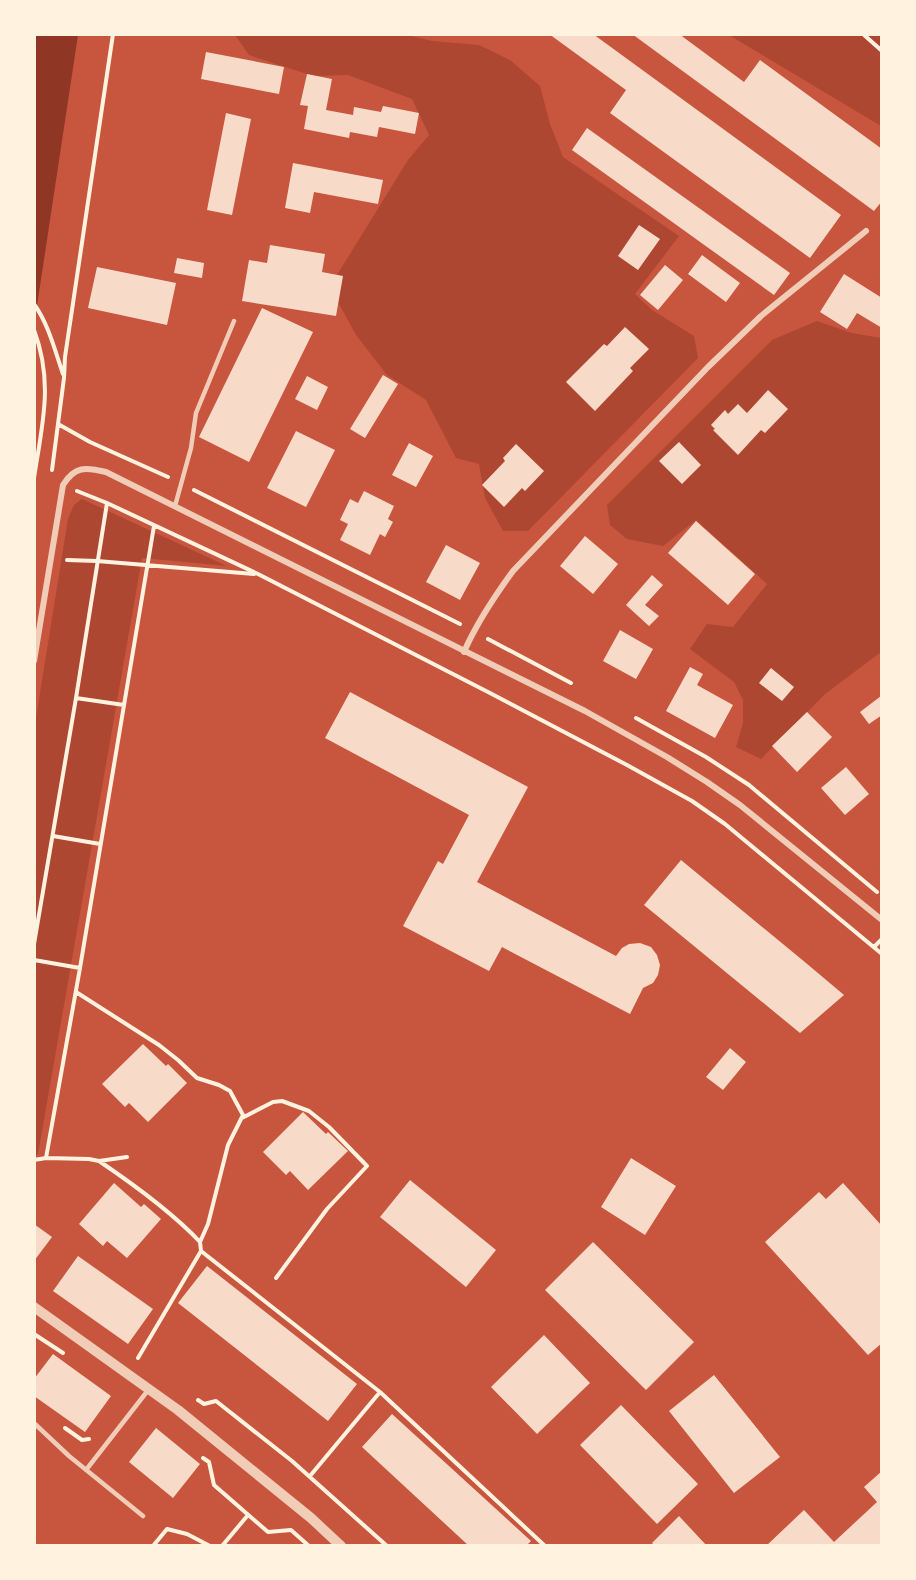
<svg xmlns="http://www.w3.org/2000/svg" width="916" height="1580" font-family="'Open Sans',sans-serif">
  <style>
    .green { fill: #ae4732 }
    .water { fill: #8f3625 }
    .building { fill: #f7dbc8 }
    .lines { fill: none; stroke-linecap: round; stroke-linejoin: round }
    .path { stroke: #fff3e0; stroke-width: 4 }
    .service { stroke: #f1ccb7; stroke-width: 4.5 }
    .minor { stroke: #f1ccb7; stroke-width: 6 }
    .tertiary { stroke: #f1ccb7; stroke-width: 10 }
  </style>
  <rect width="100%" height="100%" fill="#c8553d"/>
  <!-- green -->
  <path class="green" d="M 235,35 L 407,35 L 432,41 L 479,45 L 510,60 L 540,86 L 550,124 L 563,157 L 679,236 L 635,294 L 652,310 L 694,336 L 698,358 L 528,531 L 503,531 L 485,498 L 479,464 L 456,458 L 426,400 L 387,375 L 356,335 L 338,302 L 337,275 L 408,160 L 429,135 L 412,99 L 348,75 L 313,76 L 249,55 Z
    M 729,35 L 881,35 L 881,126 Z
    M 817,321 L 852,333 L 881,338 L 881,652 L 825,694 L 761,759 L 736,747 L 743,723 L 743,700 L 734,682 L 690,649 L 707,624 L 733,627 L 767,584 L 696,520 L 663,546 L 627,539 L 610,525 L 607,505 L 772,340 Z
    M 82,499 L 227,566 L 142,558 L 38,1154 L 35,1155 L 35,724 L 68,519 L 74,505 Z"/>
  <!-- water -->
  <path class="water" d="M 35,35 L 78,35 L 35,319 Z"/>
  <!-- building -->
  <path class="building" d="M 549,34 L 593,34 L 841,215 L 810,258 L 610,113 L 626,90 Z
    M 632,34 L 679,34 L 744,82 L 760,60 L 882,149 L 882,201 L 874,211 Z
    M 206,52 L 284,67 L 279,94 L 201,79 Z
    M 307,74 L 332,79 L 326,110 L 353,115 L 354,107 L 381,112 L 383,106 L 419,113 L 415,134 L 379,127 L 377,137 L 350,132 L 349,138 L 304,129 L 308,106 L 300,105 Z
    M 226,113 L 251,119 L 232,215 L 207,210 Z
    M 587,128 L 790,273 L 774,295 L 572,150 Z
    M 293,163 L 383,180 L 378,204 L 314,192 L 310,213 L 285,208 Z
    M 639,225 L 660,239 L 638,270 L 618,256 Z
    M 270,245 L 325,254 L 322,272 L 343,276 L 336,316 L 242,301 L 249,260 L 267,263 Z
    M 702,255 L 740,283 L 726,302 L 688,274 Z
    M 177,258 L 204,263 L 202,278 L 174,273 Z
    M 665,265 L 683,280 L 658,310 L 640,295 Z
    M 97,267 L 176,283 L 167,325 L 88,308 Z
    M 844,274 L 882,298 L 882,328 L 857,313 L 847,329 L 820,312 Z
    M 262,308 L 313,332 L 249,462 L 199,437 Z
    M 625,327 L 649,349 L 630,368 L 633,371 L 595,411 L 566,382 L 604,344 L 607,346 Z
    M 383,375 L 398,384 L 365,438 L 350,429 Z
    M 307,376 L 328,387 L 317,410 L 295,399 Z
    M 768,390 L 788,409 L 765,433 L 761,430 L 738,455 L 713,430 L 715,429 L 711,425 L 725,410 L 728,414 L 738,404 L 747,413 Z
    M 296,431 L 335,450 L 306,507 L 267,488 Z
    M 679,442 L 701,465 L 682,484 L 659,461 Z
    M 409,443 L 433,456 L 416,487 L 392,475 Z
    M 516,444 L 544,471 L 525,491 L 522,488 L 504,507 L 482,485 L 505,461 L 503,458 Z
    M 364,491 L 394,506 L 388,519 L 393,522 L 385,537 L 380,534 L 370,555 L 340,540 L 348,524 L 340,520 L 350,499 L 358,503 Z
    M 696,521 L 755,574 L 728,605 L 668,553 Z
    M 585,536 L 618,564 L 593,594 L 560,566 Z
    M 446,545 L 480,563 L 460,600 L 426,582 Z
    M 652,575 L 663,585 L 645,605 L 659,616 L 649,626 L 626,605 Z
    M 620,630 L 653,649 L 636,679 L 603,661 Z
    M 690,667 L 703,674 L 697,685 L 733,705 L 715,738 L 666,711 Z
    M 771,668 L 794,687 L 782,701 L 759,683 Z
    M 350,692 L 528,787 L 477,882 L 616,956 L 622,948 L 629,944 L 640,943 L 651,947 L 657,955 L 660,965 L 658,975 L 653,983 L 643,988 L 630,1014 L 502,947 L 489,971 L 403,926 L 438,861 L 443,864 L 469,815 L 325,738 Z
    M 881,696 L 882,715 L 869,724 L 860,712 Z
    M 807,712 L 832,737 L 797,772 L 772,746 Z
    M 846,767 L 869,794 L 845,815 L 821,788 Z
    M 681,860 L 806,963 L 844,995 L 800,1033 L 644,905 Z
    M 143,1044 L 166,1066 L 168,1064 L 187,1083 L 148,1122 L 129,1103 L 125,1107 L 102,1084 Z
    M 730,1048 L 746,1062 L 723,1090 L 706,1077 Z
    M 303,1112 L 326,1134 L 328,1132 L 348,1151 L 308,1190 L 290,1171 L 286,1175 L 263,1152 Z
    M 631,1158 L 676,1186 L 645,1235 L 601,1207 Z
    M 410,1180 L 496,1250 L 466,1287 L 380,1217 Z
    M 114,1183 L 141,1207 L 144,1204 L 161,1219 L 127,1258 L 107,1241 L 103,1246 L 79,1224 Z
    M 843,1183 L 882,1226 L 882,1343 L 868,1355 L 765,1242 L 819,1192 L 826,1199 Z
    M 34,1224 L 52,1237 L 34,1261 Z
    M 593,1242 L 694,1342 L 646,1390 L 545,1290 Z
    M 78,1256 L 153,1309 L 128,1344 L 53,1291 Z
    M 207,1266 L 357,1384 L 328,1421 L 178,1303 Z
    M 544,1335 L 590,1383 L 537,1434 L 491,1387 Z
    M 53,1354 L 111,1396 L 85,1432 L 34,1396 L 34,1379 Z
    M 714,1375 L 780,1457 L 734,1493 L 669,1411 Z
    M 621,1405 L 698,1484 L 657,1524 L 580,1445 Z
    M 392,1414 L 531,1541 L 526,1546 L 469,1546 L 362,1447 Z
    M 156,1428 L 200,1464 L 173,1498 L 129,1462 Z
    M 882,1471 L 882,1546 L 766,1546 L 804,1510 L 834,1542 L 877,1502 L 864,1487 Z
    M 679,1516 L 707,1546 L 655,1546 L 652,1543 Z"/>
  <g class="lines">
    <!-- path -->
    <path class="path" d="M 863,34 L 882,51
      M 34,304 C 49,325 55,351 63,374
      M 34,330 C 54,383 42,425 34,478
      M 58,424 L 90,442 L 168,477
      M 52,470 L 64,378 L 65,357 L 113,34
      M 194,490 L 460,624
      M 77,491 L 107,503 L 258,574 L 488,692 L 627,765 L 692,801 L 725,824 L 882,954
      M 67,560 L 97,561 L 254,574
      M 488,639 L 571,683
      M 76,698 L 124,705
      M 636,718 L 706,757 L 749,785 L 877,892
      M 53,836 L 100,844
      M 34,944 L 76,698 L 107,503
      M 874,947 L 882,939
      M 34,960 L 80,968
      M 76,992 L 159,1045 L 178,1060 L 197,1078 L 219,1085 L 230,1091 L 243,1115 L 228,1145 L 208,1224 L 200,1242 L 201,1251 L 138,1358
      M 242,1118 L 273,1102 L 282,1101 L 309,1111 L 329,1127 L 367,1166 L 327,1209 L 276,1278
      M 46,1158 L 89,1159 L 99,1161 L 127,1157
      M 34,1160 L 46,1158 L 80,968 L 154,526
      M 99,1161 C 133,1184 172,1212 200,1242
      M 201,1251 L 380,1392 L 545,1546
      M 34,1334 L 63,1353
      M 198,1400 L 204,1404 L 216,1401 L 292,1461 L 387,1546
      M 65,1428 L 82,1440 L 89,1439
      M 203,1458 L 209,1462 L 214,1485 L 268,1532 L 291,1530 L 309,1546
      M 310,1476 L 380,1392
      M 153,1546 L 167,1529 L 187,1534 L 210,1546
      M 222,1546 L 248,1515"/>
    <!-- service -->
    <path class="service" d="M 175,506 L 191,448 L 196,413 L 234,321
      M 35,1424 L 69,1456 L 143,1516
      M 86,1470 L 149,1389"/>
    <!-- minor -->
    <path class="minor" d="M 464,652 C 477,622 494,597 513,571 L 708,367 L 761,316 L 866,231
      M 34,661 L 63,485 C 75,466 85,467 106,472 L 585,711 L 667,757 L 707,782 L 740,805 L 882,920"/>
    <!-- tertiary -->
    <path class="tertiary" d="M 34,1307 L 178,1410 L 311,1518 L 341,1546"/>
  </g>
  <!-- border -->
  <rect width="916" height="1580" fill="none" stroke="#fff3e0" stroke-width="72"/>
</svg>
